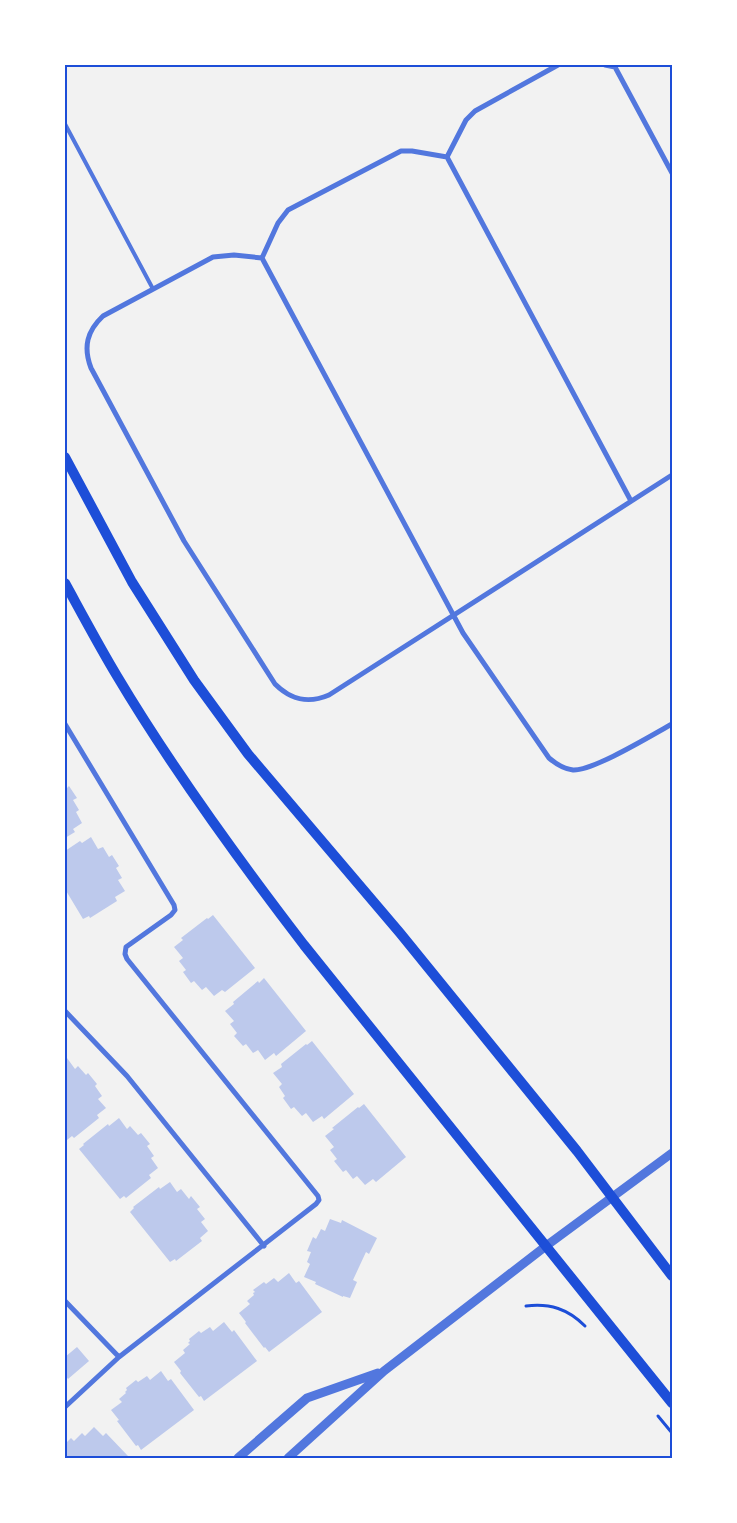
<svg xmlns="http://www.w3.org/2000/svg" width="737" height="1523" font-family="Rubik,sans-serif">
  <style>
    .building { fill: #bdc9ec }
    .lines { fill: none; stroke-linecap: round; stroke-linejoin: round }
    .path { stroke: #1d4ed8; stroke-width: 3 }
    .service { stroke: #5277de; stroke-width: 4 }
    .minor { stroke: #5277de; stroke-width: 5 }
    .tertiary { stroke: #5277de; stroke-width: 9 }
    .secondary { stroke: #1d4ed8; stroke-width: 10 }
    .neatline { fill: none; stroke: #1d4ed8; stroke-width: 2 }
  </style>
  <rect width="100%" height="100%" fill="#f2f2f2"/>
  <!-- building -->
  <path class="building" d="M 65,785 L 67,788 L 69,786 L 77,798 L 73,800 L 79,810 L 76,812 L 82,823 L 73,829 L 75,832 L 65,838 Z
    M 91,837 L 98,849 L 103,847 L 109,857 L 112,855 L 119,866 L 116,868 L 122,878 L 118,880 L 125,891 L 115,897 L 117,901 L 90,918 L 89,916 L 83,919 L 65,889 L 65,851 L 80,841 L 82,843 Z
    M 213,915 L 255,968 L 225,992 L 222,990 L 214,996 L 206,987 L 202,990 L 194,981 L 191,983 L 183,972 L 186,970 L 179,961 L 183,958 L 174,947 L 183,940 L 181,938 L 207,918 L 208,919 Z
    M 264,978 L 306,1031 L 276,1056 L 274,1053 L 265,1060 L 258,1050 L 253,1053 L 246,1044 L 243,1046 L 234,1036 L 237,1033 L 230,1024 L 234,1021 L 225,1011 L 234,1004 L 233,1002 L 258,981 L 259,983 Z
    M 312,1041 L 354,1094 L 324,1119 L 322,1116 L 313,1122 L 306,1113 L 302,1116 L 294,1107 L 291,1109 L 283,1098 L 285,1096 L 279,1087 L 282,1084 L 273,1073 L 282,1067 L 281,1064 L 306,1044 L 307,1045 Z
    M 67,1058 L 75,1069 L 78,1066 L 86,1075 L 88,1073 L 97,1084 L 95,1086 L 102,1096 L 98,1099 L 106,1108 L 97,1115 L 99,1118 L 74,1138 L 72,1136 L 67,1140 L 65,1137 L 65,1060 Z
    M 364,1104 L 406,1157 L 376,1182 L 373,1179 L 365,1185 L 357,1176 L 353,1179 L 346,1170 L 343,1172 L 334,1161 L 337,1159 L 330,1150 L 334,1147 L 325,1136 L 334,1129 L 332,1128 L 358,1107 L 359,1108 Z
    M 119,1118 L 127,1129 L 130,1126 L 138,1135 L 141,1133 L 150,1144 L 147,1146 L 154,1156 L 151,1158 L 158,1168 L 149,1175 L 151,1178 L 126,1198 L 124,1196 L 120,1199 L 79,1149 L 84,1145 L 83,1144 L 108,1124 L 109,1126 Z
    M 170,1182 L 177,1192 L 181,1189 L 189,1199 L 191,1196 L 200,1207 L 197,1209 L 205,1219 L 201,1222 L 208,1231 L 200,1238 L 202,1241 L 176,1261 L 175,1259 L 170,1262 L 130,1212 L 134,1208 L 133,1207 L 159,1187 L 160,1189 Z
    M 330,1219 L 341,1223 L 342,1220 L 377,1238 L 369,1254 L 366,1252 L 353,1280 L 357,1282 L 350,1298 L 343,1296 L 343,1297 L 315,1284 L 316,1282 L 304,1277 L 310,1264 L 307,1262 L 311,1252 L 307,1251 L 313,1237 L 316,1239 L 321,1229 L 325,1231 Z
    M 289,1273 L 296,1283 L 299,1281 L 322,1312 L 269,1352 L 265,1347 L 264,1348 L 245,1323 L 246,1322 L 239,1313 L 250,1304 L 247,1301 L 254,1295 L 253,1293 L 255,1292 L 253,1290 L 264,1282 L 266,1284 L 274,1278 L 278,1282 Z
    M 224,1322 L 232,1332 L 234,1330 L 257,1361 L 204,1401 L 201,1396 L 199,1397 L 180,1373 L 181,1371 L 174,1362 L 185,1353 L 183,1350 L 190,1344 L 188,1343 L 190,1341 L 189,1339 L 199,1331 L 201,1333 L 210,1327 L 213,1331 Z
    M 77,1347 L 89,1361 L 68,1379 L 65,1375 L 65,1357 Z
    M 161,1371 L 168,1381 L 171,1379 L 194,1410 L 141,1450 L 138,1445 L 136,1446 L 117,1421 L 119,1420 L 111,1410 L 122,1402 L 119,1399 L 126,1393 L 125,1392 L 127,1390 L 126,1388 L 136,1380 L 138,1382 L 147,1376 L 150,1380 Z
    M 94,1427 L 103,1436 L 106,1433 L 128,1456 L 128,1458 L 65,1458 L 65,1444 L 71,1438 L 74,1441 L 82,1433 L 85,1436 Z"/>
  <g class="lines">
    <!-- path -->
    <path class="path" d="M 526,1306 C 550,1303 568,1309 585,1326
      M 658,1416 L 672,1433"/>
    <!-- service -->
    <path class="service" d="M 65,124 L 153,289"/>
    <!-- minor -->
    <path class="minor" d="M 558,65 L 475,111 L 466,120 L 447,157 L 412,151 L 401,151 L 288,210 L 278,223 L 262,258 L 463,633 L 549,758 C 556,764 564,769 573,770 C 593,771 652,735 672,724
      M 605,65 L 615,67 L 616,65
      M 615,67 L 672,173
      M 447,157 L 631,501
      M 262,258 L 234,255 L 213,257 L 103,316 C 87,331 83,347 91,368 L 184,541 L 275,684 C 291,700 308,704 329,695 L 672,475
      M 65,724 L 174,905 L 175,910 L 171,915 L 126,947 L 125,954 L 127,959 L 318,1196 L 319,1200 L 316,1204 L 119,1357 L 65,1407
      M 65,1011 L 127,1076 L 264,1246
      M 65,1301 L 119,1357"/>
    <!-- tertiary -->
    <path class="tertiary" d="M 238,1458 L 307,1398 L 378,1373
      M 288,1458 L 384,1371 L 546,1246 L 672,1153"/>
    <!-- secondary -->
    <path class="secondary" d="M 65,457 L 132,582 L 194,680 L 248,754 L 400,933 L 577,1151 L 672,1276
      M 65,583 C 82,614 99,646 117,676 C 173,770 238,859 304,945 L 672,1403"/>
  </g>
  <!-- border -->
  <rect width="737" height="1523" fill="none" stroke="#ffffff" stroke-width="132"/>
  <rect x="66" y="66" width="605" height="1391" class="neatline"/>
</svg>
